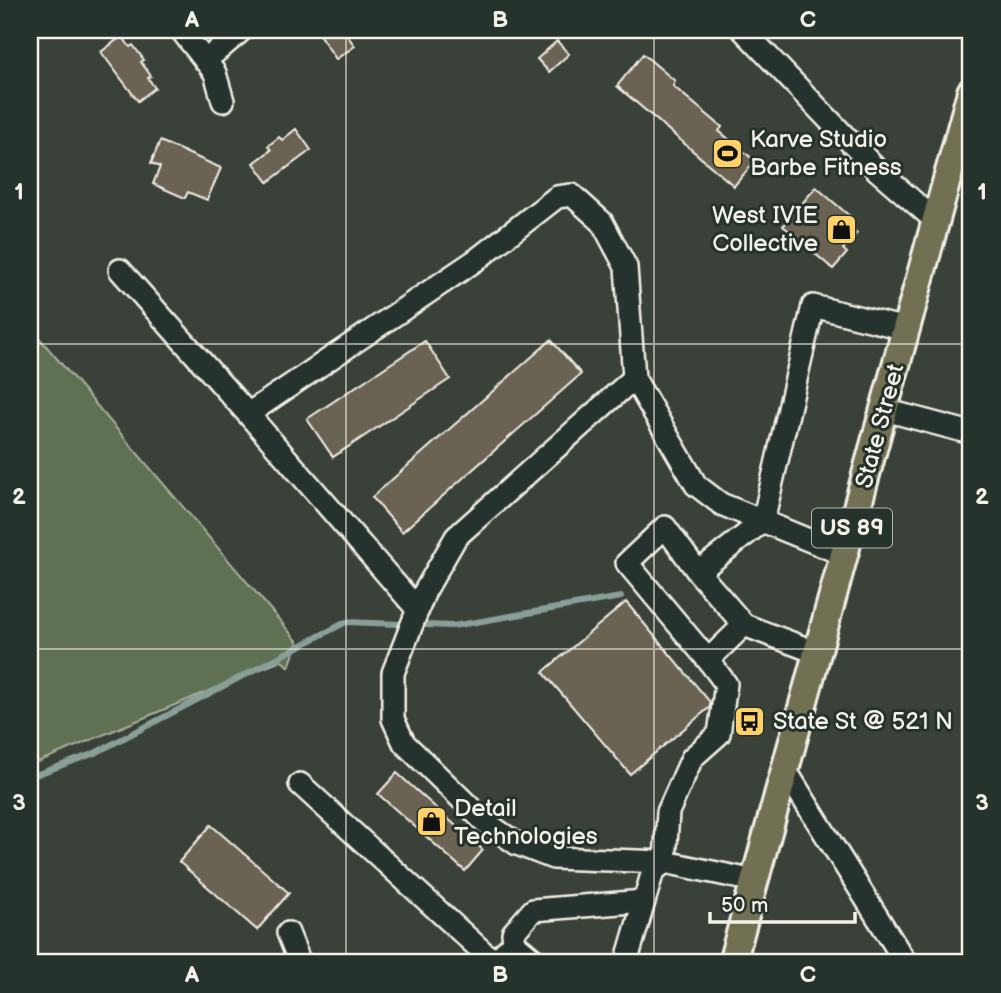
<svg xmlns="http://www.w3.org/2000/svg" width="1001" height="993" font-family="'Balsamiq Sans',sans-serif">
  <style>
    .green { fill: #607052; stroke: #aab09d; stroke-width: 2 }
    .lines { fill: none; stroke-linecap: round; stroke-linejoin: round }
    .stream { stroke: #8a9f9a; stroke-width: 6 }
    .building { fill: #6a6252; stroke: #f4f1e8; stroke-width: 2 }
    .minor-casing { stroke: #f4f1e8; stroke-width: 26 }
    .major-casing { stroke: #f4f1e8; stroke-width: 32 }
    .minor { stroke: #26332d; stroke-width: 21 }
    .major { stroke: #716f52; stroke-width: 26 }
    .grid { fill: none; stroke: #f4f1e8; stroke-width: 2; stroke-opacity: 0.55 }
    .labels { text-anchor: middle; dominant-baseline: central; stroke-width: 6; stroke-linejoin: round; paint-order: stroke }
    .shield { fill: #26332d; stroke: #b6b8b0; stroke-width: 2 }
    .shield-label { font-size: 23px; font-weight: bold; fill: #f4f1e8 }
    .poi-label { font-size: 24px; fill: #f4f1e8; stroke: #26332d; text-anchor: start }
    .street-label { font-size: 24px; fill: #f4f1e8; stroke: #26332d }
    .neatline { fill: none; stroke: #f4f1e8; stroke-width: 2.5 }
    .grid-label { font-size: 23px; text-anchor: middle; font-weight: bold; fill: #f4f1e8 }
  </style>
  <rect width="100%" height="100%" fill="#3a4138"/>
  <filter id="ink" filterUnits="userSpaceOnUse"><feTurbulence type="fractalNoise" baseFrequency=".0143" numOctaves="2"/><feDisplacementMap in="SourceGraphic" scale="14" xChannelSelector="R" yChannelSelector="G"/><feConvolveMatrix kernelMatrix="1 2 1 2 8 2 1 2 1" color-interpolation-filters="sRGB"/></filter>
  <g filter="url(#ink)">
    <!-- green -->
    <path class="green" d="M 30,327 L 298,642 L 289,667 L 282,661 L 271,665 L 38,762 L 30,746 Z"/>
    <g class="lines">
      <!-- stream -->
      <path class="stream" d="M 30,777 L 95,753 L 346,622 L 453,626 L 621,597"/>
    </g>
    <!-- building -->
    <path class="building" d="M 316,30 L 343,30 L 355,46 L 336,59 Z
      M 122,36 L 130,47 L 133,45 L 144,60 L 141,62 L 151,76 L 148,78 L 155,88 L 138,101 L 101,52 Z
      M 557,41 L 569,54 L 549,72 L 537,59 Z
      M 643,54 L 675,81 L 673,86 L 722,127 L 719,131 L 755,161 L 734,186 L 617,86 Z
      M 296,129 L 311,150 L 268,182 L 254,163 L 271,150 L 268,146 L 279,137 L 282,140 Z
      M 160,141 L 221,168 L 207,200 L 188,192 L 185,198 L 153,184 L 160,167 L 151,163 Z
      M 816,187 L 852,218 L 847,224 L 857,233 L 843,249 L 847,253 L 833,269 L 783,226 Z
      M 551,340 L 581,374 L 402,532 L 372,497 Z
      M 425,341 L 450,379 L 333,457 L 307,419 Z
      M 626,602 L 710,702 L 710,707 L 630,774 L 543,672 Z
      M 397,773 L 483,850 L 465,871 L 378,794 Z
      M 211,825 L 289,893 L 257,930 L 179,862 Z"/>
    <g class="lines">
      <defs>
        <path id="minor" d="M 181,30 L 215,73 L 223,101
          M 743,30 L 877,170 L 936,221
          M 205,61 L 242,30
          M 120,270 L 248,414
          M 885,410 L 971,433
          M 698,572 L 763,521 L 813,306 L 906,329
          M 418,610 L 248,414 L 476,260 L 557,197 L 572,195 L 602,222 L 626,267 L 634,378
          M 818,653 L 744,625 L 708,660 L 726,684 L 719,734 L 692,758 L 668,812 L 665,862 L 553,858 L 517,844 L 485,822 L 404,743 L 393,719 L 393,673 L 425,591 L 456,537 L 634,378 L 696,485 L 721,504 L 845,555
          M 708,660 L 627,563 L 665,527 L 698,572 L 744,625
          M 786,771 L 906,963
          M 300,784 L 494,962 L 514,943
          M 288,933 L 300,963
          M 538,963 L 514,943 L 513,933 L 533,910 L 644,901
          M 626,963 L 653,871 L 665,862 L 755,881"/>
        <path id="major" d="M 732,963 L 971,92"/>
      </defs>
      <!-- minor casing -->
      <use href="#minor" class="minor-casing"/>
      <!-- major casing -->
      <use href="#major" class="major-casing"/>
      <!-- minor -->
      <use href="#minor" class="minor"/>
      <!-- major -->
      <use href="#major" class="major"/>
    </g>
  </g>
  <!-- grid -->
  <path class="grid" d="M 346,30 L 346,963M 654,30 L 654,963M 30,344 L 971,344M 30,649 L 971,649"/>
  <!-- icons -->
  <defs>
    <symbol id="stadium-square" viewBox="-11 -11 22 22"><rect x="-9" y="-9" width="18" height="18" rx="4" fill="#ffd166" stroke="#26332d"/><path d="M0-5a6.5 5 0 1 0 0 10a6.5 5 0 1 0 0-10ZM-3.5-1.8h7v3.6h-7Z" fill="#111"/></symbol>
    <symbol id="shop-square" viewBox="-11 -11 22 22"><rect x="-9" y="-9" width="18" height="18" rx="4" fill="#ffd166" stroke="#26332d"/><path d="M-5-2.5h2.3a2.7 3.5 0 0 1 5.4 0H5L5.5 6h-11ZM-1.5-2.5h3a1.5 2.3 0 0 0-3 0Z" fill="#111"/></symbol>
    <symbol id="bus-square" viewBox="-11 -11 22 22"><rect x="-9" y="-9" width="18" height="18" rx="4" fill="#ffd166" stroke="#26332d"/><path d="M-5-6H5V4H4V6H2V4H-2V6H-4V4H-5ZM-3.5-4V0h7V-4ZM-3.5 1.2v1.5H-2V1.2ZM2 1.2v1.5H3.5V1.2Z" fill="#111"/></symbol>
  </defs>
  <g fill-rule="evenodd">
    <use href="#stadium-square" x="710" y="136" width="35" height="35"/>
    <use href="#shop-square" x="824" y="212" width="35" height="35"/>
    <use href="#bus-square" x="732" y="704" width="35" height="35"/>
    <use href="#shop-square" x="414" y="804" width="35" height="35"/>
  </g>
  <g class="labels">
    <!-- shield labels -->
    <rect class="shield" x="812" y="508.5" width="80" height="39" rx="5"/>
    <g class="shield-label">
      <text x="852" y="528">US 89</text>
    </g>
    <!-- poi labels -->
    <g class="poi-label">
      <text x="750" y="139">Karve Studio<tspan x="750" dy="28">Barbe Fitness</tspan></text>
      <text x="818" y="215" text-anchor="end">West IVIE<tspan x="818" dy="28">Collective</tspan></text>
      <text x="773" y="721">State St @ 521 N</text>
      <text x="454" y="808">Detail<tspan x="454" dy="28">Technologies</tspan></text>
    </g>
    <!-- street labels -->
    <g class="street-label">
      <text transform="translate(880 426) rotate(-75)">State Street</text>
    </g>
  </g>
  <!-- margin -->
  <rect width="1001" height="993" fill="none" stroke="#26332d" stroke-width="77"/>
  <!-- scale -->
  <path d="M710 912v10h145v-10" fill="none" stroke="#f4f1e8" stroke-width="3.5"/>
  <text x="721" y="912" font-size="21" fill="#f4f1e8" stroke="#26332d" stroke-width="5" paint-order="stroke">50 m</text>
  <rect x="38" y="38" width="924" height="916" class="neatline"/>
  <g class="grid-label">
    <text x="192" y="27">A</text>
    <text x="500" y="27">B</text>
    <text x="808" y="27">C</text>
    <text x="19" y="199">1</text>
    <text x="982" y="199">1</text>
    <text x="19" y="504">2</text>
    <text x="982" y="504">2</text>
    <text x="19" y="810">3</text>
    <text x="982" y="810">3</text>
    <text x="192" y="982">A</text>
    <text x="500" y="982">B</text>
    <text x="808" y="982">C</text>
  </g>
</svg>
